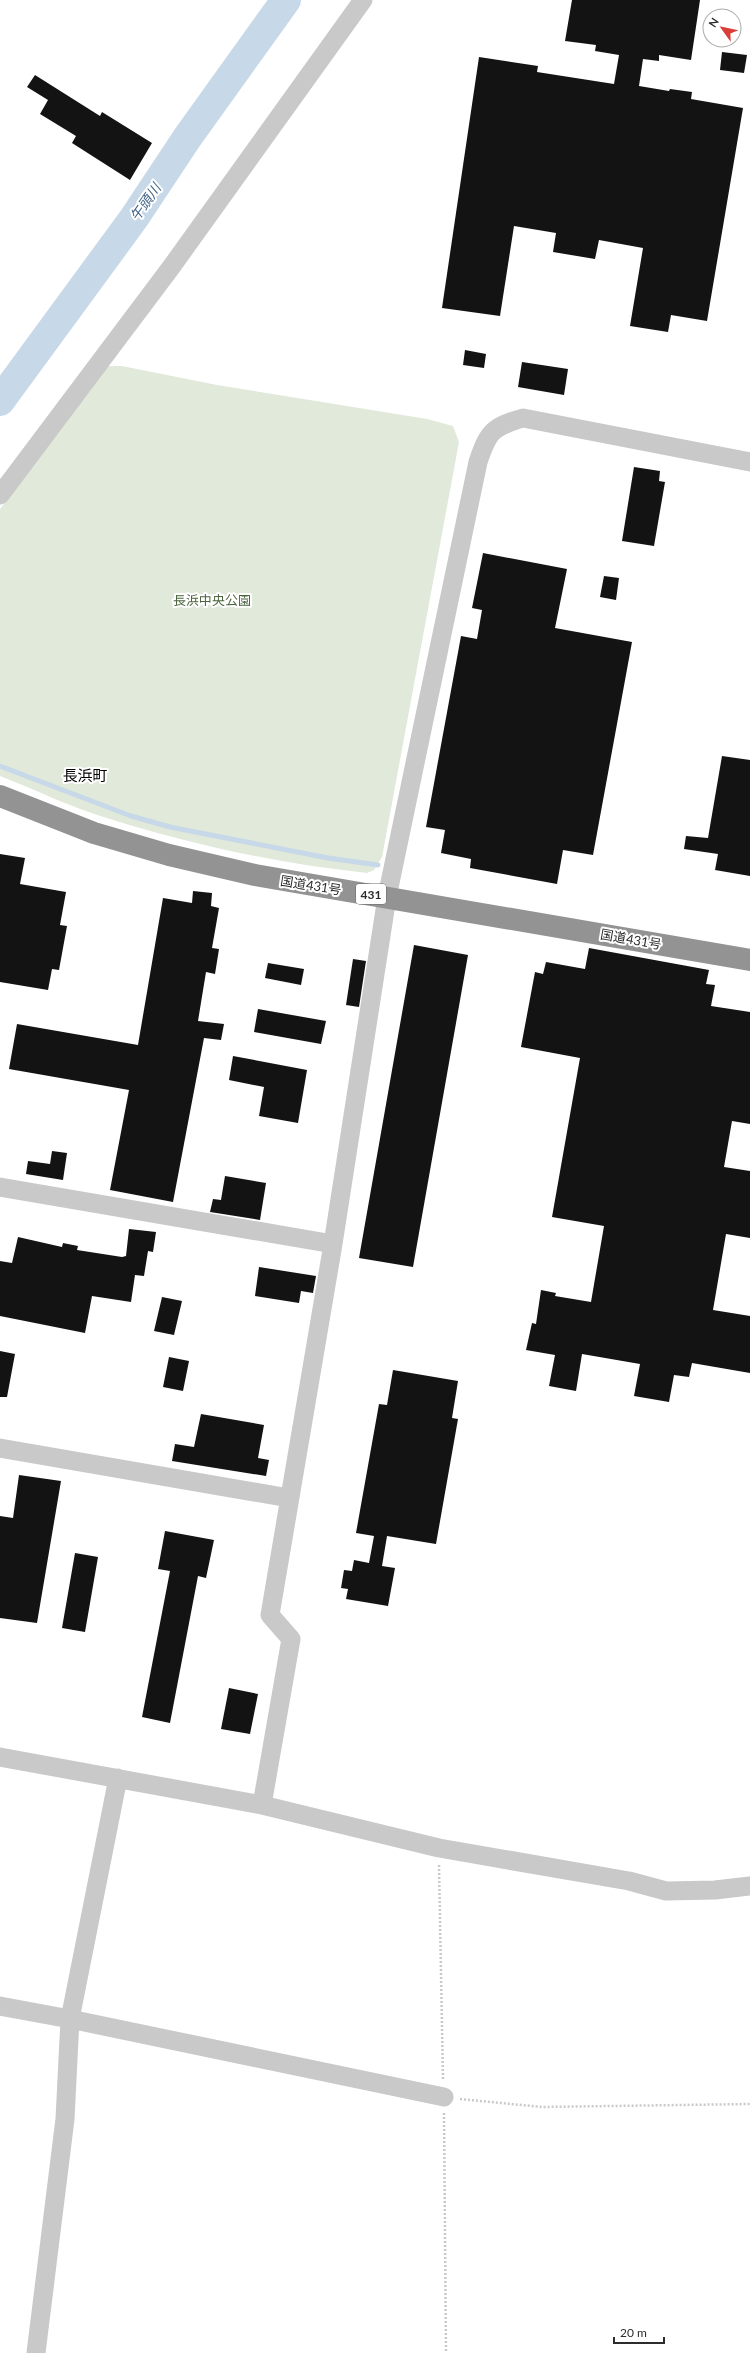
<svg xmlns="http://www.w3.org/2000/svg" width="750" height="2353" font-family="Lato,'Noto Sans JP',sans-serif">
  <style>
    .green { fill: #e1e9da }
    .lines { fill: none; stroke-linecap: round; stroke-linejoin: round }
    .stream { stroke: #c7d8e8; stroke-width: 5 }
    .river { stroke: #c7d8e8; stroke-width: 30 }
    .building { fill: #131313 }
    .path { stroke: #c9c9c9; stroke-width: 2.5; stroke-dasharray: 2 2; stroke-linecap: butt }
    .minor { stroke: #c9c9c9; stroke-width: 19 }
    .highway { stroke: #939393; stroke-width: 22 }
    .labels { text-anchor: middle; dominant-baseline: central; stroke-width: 4; stroke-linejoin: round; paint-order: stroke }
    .shield { fill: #fff; stroke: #6b6b6b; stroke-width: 1 }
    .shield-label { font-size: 12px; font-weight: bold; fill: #2c2c2c }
    .park-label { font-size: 13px; fill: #4b653d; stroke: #fff }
    .street-label { font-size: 13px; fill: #2c2c2c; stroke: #fff }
    .water-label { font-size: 14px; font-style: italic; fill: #406489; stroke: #fff }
    .quarter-label { font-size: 15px; fill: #000; stroke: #fff }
  </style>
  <rect width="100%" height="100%" fill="#fff"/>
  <!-- green -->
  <path class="green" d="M 107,366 L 122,366 L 217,385 L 427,419 L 453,426 L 459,442 L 382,857 L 374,870 L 367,873 C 280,864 193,845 110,819 C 72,808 36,790 0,776 L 0,509 Z"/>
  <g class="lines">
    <!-- stream -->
    <path class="stream" d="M 0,766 L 131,816 L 170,827 L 328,858 L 378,865"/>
    <!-- river -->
    <path class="river" d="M 0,401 L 134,218 L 187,138 L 286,0"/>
  </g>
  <!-- building -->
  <path class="building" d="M 572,0 L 700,0 L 691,60 L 659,55 L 659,61 L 643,59 L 639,86 L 669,91 L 670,89 L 692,92 L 691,99 L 743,108 L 707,321 L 671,315 L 668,332 L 630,326 L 643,248 L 599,240 L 595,259 L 553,252 L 556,233 L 514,226 L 500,316 L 442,308 L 479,57 L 538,66 L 537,72 L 614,84 L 619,55 L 595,51 L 596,45 L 565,41 Z
    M 722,52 L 747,55 L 744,73 L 720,70 Z
    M 35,75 L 100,116 L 102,112 L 152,143 L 130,180 L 72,143 L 76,136 L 40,114 L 48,100 L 27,87 Z
    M 465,350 L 486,354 L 484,368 L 463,365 Z
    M 522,362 L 568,369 L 564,395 L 518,387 Z
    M 634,467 L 660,471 L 659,481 L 665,482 L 654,546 L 622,541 Z
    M 483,553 L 567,569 L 555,628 L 632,642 L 593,855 L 563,850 L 557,884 L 470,868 L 471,859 L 441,853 L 445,830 L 426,827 L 461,636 L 477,639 L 482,610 L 472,608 Z
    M 604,576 L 619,578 L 616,600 L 600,597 Z
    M 722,756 L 750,760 L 750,876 L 715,870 L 718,854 L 684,849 L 686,836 L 708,838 Z
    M 0,854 L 25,858 L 20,884 L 66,892 L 60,925 L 67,926 L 59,970 L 52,969 L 48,990 L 0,982 Z
    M 193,891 L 212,893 L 211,906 L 219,908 L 212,948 L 219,949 L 215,974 L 206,972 L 198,1021 L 224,1024 L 221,1040 L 204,1038 L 173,1202 L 110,1190 L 129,1090 L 9,1069 L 17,1024 L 138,1045 L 163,898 L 192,903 Z
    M 414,945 L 468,955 L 413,1267 L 359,1258 Z
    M 589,948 L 709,970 L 706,984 L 715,985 L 711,1006 L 750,1012 L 750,1124 L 732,1121 L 724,1167 L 750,1171 L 750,1238 L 726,1234 L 713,1310 L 750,1316 L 750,1373 L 692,1363 L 689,1377 L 674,1375 L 669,1402 L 634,1396 L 640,1364 L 582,1354 L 576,1391 L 549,1386 L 555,1355 L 526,1350 L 532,1323 L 536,1324 L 541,1290 L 556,1293 L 555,1296 L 591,1302 L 604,1226 L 552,1217 L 580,1058 L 521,1047 L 535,972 L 543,974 L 546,962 L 585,969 Z
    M 353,959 L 366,961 L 359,1007 L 346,1005 Z
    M 268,963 L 304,969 L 301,985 L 265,978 Z
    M 258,1009 L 326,1021 L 321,1044 L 254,1032 Z
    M 233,1056 L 307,1070 L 298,1123 L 259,1116 L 264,1087 L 229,1080 Z
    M 52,1151 L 67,1153 L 63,1180 L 26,1174 L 28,1161 L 50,1164 Z
    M 225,1176 L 266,1183 L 260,1220 L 210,1212 L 213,1199 L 221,1200 Z
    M 129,1229 L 156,1232 L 153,1252 L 148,1251 L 144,1276 L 135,1275 L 131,1302 L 92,1296 L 85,1333 L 0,1316 L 0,1261 L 12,1263 L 18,1237 L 62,1247 L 63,1243 L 78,1246 L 77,1250 L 122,1257 L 126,1256 Z
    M 259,1267 L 316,1276 L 313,1293 L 301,1291 L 299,1303 L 255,1296 Z
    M 162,1297 L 182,1301 L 174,1335 L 154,1331 Z
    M 0,1351 L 15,1354 L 7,1397 L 0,1397 Z
    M 169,1357 L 189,1361 L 183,1391 L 163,1387 Z
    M 393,1370 L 458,1381 L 452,1418 L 458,1419 L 436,1544 L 387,1536 L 382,1566 L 395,1568 L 388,1606 L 346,1599 L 348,1589 L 341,1588 L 344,1570 L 352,1571 L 354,1560 L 369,1563 L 374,1536 L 356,1533 L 379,1404 L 387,1405 Z
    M 201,1414 L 264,1425 L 258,1458 L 269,1460 L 266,1476 L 172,1461 L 175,1444 L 194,1447 Z
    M 19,1475 L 61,1481 L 37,1623 L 0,1618 L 0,1516 L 13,1518 Z
    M 165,1531 L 214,1540 L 206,1578 L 198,1576 L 170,1723 L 142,1717 L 170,1571 L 158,1569 Z
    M 75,1553 L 98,1557 L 85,1632 L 62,1628 Z
    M 229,1688 L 258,1694 L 250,1734 L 221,1729 Z"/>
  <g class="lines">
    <!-- path -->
    <path class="path" d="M 439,1865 L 443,2080
      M 460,2099 L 542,2107 L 750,2104
      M 444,2113 L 446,2353"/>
    <!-- minor -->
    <path class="minor" d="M 0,495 L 172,266 L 363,0
      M 0,1187 L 333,1244
      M 0,1448 L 289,1498
      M 0,1757 L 262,1805 L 439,1848 L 629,1881 L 666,1891 L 715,1890 L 750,1886
      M 262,1805 L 291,1639 L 270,1615 L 333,1244 L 387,897 L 478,462 C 488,432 492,427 523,418 L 750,462
      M 0,2006 L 70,2019 L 444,2097
      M 36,2353 L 65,2119 L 70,2019 L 118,1778"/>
    <!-- highway -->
    <path class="highway" d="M 0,796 L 94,833 L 169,855 L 255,875 L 750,960"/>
  </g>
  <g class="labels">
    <!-- shield labels -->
    <rect class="shield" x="356" y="884" width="30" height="20" rx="3"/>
    <g class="shield-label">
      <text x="371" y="894">431</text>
    </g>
    <!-- park labels -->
    <g class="park-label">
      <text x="212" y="600">長浜中央公園</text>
    </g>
    <!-- street labels -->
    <g class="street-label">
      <text transform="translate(311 885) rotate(9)">国道431号</text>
      <text transform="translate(631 939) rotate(10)">国道431号</text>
    </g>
    <!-- water labels -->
    <g class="water-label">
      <text transform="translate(145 202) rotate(-55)">午頭川</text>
    </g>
    <!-- quarter labels -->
    <g class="quarter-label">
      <text x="85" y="775">長浜町</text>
    </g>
  </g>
  <!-- north arrow -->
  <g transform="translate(722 28) rotate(303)"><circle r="19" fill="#ffffff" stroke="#ababab"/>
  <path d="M0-3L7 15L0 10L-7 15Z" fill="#da3e37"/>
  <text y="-6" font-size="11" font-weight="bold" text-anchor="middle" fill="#2c2c2c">N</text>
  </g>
  <!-- scale -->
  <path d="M614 2337v6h50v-6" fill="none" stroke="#2c2c2c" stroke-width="2"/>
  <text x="620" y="2337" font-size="12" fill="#2c2c2c" stroke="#ffffff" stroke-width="3" paint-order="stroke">20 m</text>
</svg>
